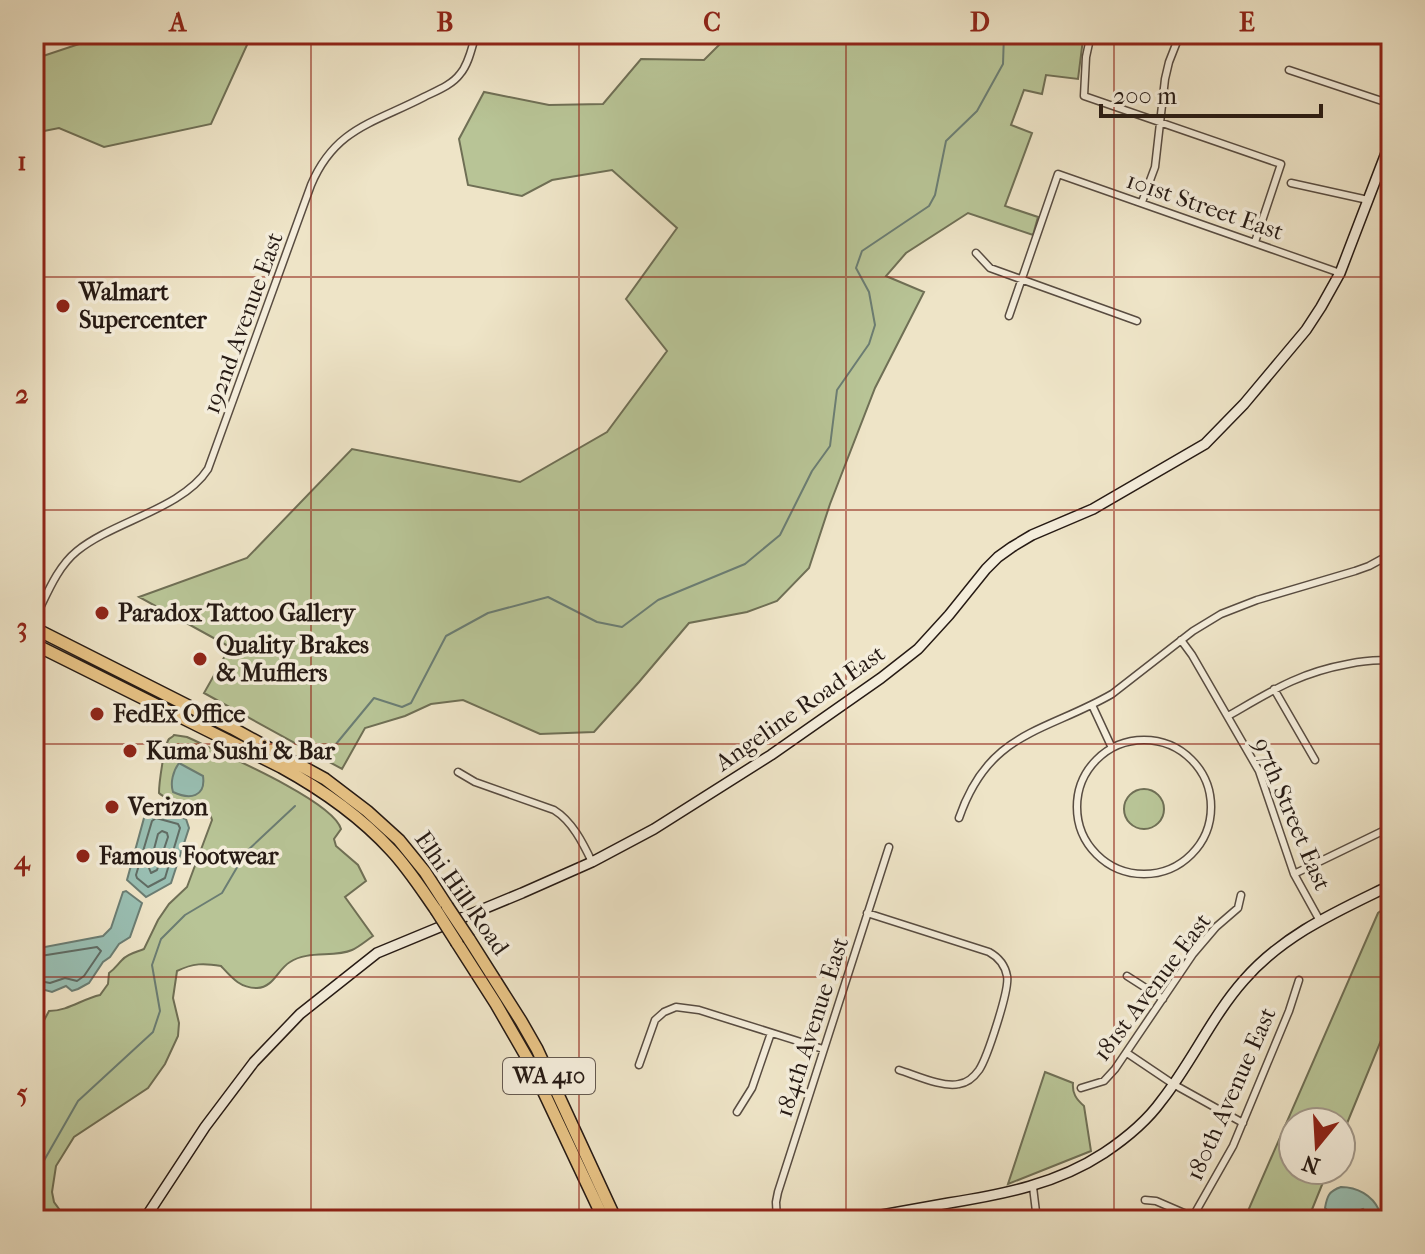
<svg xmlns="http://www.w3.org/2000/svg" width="1425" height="1254" font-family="'IM FELL French Canon',serif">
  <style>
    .green { fill: #b8c496; stroke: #6f6f55; stroke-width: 2 }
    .water { fill: #99bfb3; stroke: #6b7d73; stroke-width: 2 }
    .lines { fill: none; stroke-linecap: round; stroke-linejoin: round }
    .shore { stroke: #606c64; stroke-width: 2 }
    .stream { stroke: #6b7d73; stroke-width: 2 }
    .street-casing { stroke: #584c41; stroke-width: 9 }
    .secondary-casing { stroke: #261a14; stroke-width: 12 }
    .highway-casing { stroke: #261a14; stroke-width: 14 }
    .street { stroke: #f4eddb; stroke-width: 6 }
    .secondary { stroke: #f4eddb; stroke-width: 9 }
    .highway { stroke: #e7c284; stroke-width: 11 }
    .highway-bridge-casing { stroke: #261a14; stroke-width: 14; stroke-linecap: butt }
    .highway-bridge { stroke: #e7c284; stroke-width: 11 }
    .grid { fill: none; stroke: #8f2418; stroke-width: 2; stroke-opacity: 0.55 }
    .poi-dot { fill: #8f2418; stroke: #f4eddb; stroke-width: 3 }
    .labels { text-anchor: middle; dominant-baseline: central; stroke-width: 7; stroke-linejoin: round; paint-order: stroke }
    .shield { fill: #f4eddb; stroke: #645950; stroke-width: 2 }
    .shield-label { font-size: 22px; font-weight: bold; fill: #261a14 }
    .street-label { font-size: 24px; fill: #261a14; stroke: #f4eddb }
    .poi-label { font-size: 24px; font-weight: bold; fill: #261a14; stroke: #f4eddb; text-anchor: start }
    .neatline { fill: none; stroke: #8f2418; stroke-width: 3 }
    .grid-label { font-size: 26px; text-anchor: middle; font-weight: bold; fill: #8f2418 }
  </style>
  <rect width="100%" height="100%" fill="#eee4c7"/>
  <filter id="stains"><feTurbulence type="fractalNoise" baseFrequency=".0025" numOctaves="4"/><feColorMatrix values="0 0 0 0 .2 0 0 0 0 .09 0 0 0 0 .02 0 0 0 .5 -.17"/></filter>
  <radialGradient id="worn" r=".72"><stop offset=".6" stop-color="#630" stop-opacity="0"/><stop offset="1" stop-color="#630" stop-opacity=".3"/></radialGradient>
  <!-- green -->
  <path class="green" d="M 109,34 L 252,34 L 211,124 L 104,147 L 59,128 L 34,133 L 34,59 Z
    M 730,34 L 1062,34 L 1083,39 L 1078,79 L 1046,75 L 1042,94 L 1024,90 L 1011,125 L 1032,133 L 1005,206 L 1038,217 L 1033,235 L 968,213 L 906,253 L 886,276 L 924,292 L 875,388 L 830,504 L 809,568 L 777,601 L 747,612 L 689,623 L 639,682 L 594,732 L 540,734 L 463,700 L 431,704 L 405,716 L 365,728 L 342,769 L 204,693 L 230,647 L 139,597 L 247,558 L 352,449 L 520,482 L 607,432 L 667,351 L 626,299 L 677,228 L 612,170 L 552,180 L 522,196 L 468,185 L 459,139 L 484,92 L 549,105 L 603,104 L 641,59 L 704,60 Z
    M 174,735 L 187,737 C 216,751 333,800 341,829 L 334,839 L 336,846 L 358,865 L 366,881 L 345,897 L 373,936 C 367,940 359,947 352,950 C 334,958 308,950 290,962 C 277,970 274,987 257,988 C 240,988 232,978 221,966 C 204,963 193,963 177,971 L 173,998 L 179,1023 L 178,1036 L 165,1064 L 148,1088 L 74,1137 L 56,1166 L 52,1192 L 54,1202 L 67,1220 L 34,1220 L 34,1039 L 49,1011 C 68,1011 82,999 100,995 L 108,984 L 109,973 C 115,969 117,965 122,960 C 128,953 137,952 144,949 L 158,920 L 169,904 L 187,887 L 212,820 L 210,814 C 197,808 167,801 159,793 C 159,784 164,745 169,739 C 170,738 173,737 174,735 Z
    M1124 809a20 20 0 1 1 40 0a20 20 0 1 1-40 0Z
    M 1391,904 L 1391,1016 L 1341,1138 L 1341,1122 L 1293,1122 L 1293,1170 L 1328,1170 L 1311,1212 L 1334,1220 L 1244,1220 L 1378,913 Z
    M 1045,1072 L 1073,1083 C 1072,1093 1076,1099 1084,1106 L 1091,1151 L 1008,1184 Z"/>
  <!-- water -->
  <path class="water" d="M 179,763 L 203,776 C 206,797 190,800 173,792 C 170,783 173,771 179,763 Z
    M 153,809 L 186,819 L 189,828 L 171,883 L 146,897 L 127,880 L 144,818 L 149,810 Z
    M 126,891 L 142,903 L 130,937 L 119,944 L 110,957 L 103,962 L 89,983 L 78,989 L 72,991 L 66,986 L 52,992 L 34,987 L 34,949 L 103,936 L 111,928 L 123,892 Z
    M 1341,1187 C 1357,1187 1372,1195 1379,1210 L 1375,1218 L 1372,1218 L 1363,1209 L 1358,1211 L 1363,1218 L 1361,1220 L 1352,1220 L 1327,1210 L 1325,1208 C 1327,1196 1329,1191 1341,1187 Z"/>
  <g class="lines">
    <!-- shore -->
    <path class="shore" d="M 156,818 L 178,824 L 180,828 L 165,878 L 148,887 L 137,878 L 136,875 L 152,821 Z
      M 162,831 L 167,833 L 168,837 L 157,870 L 151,873 L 149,868 L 158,834 Z
      M 34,957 L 97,947 L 101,951 L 84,976 L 77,981 L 65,978 L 50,983 L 34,980"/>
    <!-- stream -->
    <path class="stream" d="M 336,744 L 374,698 L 402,707 L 411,703 L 446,636 L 488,613 L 548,597 L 597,622 L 622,627 L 658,600 L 745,564 L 780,535 L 812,471 L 830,446 L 837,390 L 869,344 L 875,325 L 869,292 L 856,268 L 862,251 L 929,206 L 935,195 L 946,141 L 977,111 L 1003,64 L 1004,34
      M 34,1178 L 78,1101 L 153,1032 L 160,1011 L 152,965 L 161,939 L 185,915 L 222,893 L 246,852 L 295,806"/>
    <defs>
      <path id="street" d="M 1091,34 L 1086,57 L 1084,96 L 1281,164 L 1255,242
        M 1289,70 L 1391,104
        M 1291,183 L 1368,200
        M 1142,202 L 1155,167 L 1165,79 L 1169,62 L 1180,34
        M 976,253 L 990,268 L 1137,321
        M 1009,316 L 1058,174 L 1340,273
        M 34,620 C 46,597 56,568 77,551 C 114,521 182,509 208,469 L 311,185 C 335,128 374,123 424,97 C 436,91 452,85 460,74 C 469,64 472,46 476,34
        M 1181,640 L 1192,655 L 1259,771 L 1294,874 L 1320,921
        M 1274,689 L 1315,760
        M 1092,705 L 1112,748
        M 1228,716 C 1270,692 1298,673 1348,664 C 1363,661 1376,659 1391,661
        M1077 807a67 67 0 1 1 134 0a67 67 0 1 1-134 0Z
        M 458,772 L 475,782 L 554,810 C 572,821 583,843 592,862
        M 959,818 C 989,731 1044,733 1112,694 L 1193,631 L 1221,614 L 1257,600 L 1355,571 L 1369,566 L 1391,554
        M 1294,874 L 1391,827
        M 867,913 L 989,952 C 998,957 1005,965 1007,976 C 1010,989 987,1058 979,1070 C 974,1077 967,1083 959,1084 C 943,1088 915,1075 899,1070
        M 1127,976 L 1163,999
        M 1127,1053 L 1173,1084 L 1243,1123
        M 639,1065 L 655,1020 L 664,1012 L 676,1007 L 699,1010 L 823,1049
        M 1081,1088 L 1104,1081 L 1115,1069 L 1193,954 L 1216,927 L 1238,908 L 1241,895
        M 737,1112 L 752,1088 L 771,1033
        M 1033,1187 L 1037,1220
        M 1145,1200 L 1156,1201 L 1193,1217
        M 777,1220 L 776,1202 L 778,1192 L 889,847
        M 1191,1220 L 1233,1146 L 1289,1011 L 1299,980"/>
      <path id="secondary" d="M 144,1220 L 205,1127 L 254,1062 L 300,1014 L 377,953 L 522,893 L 592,862 L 654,829 L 771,755 L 881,678 L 918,649 L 949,615 L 986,569 L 998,557 L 1012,547 L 1032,535 L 1093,509 L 1205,444 L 1244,404 L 1280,361 L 1306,330 L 1321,307 L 1340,273 L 1391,140
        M 854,1220 C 886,1214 917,1209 949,1203 C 1004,1194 1057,1184 1104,1153 C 1125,1139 1147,1121 1162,1100 C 1192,1062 1212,1016 1244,980 C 1284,934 1338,911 1391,885"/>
      <path id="highway" d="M 34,628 L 232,728 L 325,779 L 367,811 L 399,840 L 425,872 L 447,906
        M 34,644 L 281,767 C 321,789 359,815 391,850 C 408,868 422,890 436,910
        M 469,939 L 521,1021 L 537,1049 L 616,1220
        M 457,943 L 496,1004 L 530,1063 L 604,1220"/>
    </defs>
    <!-- street casing -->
    <use href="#street" class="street-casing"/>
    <!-- secondary casing -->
    <use href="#secondary" class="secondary-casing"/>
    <!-- highway casing -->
    <use href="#highway" class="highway-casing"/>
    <!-- street -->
    <use href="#street" class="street"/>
    <!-- secondary -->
    <use href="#secondary" class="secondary"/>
    <!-- highway -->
    <use href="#highway" class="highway"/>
    <defs>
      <path id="highway-bridge" d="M 447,906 L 469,939
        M 436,910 L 457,943"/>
    </defs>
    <!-- highway-bridge casing -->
    <use href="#highway-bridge" class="highway-bridge-casing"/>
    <!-- highway-bridge -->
    <use href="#highway-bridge" class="highway-bridge"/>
  </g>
  <!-- grid -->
  <path class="grid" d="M 311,34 L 311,1220M 579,34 L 579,1220M 846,34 L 846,1220M 1114,34 L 1114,1220M 34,277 L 1391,277M 34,510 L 1391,510M 34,744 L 1391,744M 34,977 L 1391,977"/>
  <!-- markers -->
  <g class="poi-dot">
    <circle cx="63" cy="306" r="8"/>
    <circle cx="102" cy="613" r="8"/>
    <circle cx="200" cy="659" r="8"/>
    <circle cx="97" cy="714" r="8"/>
    <circle cx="130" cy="751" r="8"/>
    <circle cx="112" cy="807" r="8"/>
    <circle cx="83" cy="856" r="8"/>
  </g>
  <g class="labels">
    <!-- shield labels -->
    <rect class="shield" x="503" y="1058" width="92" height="36" rx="6"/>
    <g class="shield-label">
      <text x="549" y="1076">WA 410</text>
    </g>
    <!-- street labels -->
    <g class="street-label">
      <text transform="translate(1205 206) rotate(19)">101st Street East</text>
      <text transform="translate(243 323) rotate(-70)">192nd Avenue East</text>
      <text transform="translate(800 708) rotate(-35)">Angeline Road East</text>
      <text transform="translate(1292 814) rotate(67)">97th Street East</text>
      <text transform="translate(462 893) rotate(55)">Elhi Hill Road</text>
      <text transform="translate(1152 987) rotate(-53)">181st Avenue East</text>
      <text transform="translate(812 1027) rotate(-72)">184th Avenue East</text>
      <text transform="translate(1231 1094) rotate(-66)">180th Avenue East</text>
    </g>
    <!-- poi labels -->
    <g class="poi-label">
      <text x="79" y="292">Walmart<tspan x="79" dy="28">Supercenter</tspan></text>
      <text x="118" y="613">Paradox Tattoo Gallery</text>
      <text x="216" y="645">Quality Brakes<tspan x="216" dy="28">&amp; Mufflers</tspan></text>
      <text x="113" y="714">FedEx Office</text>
      <text x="146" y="751">Kuma Sushi &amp; Bar</text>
      <text x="128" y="807">Verizon</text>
      <text x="99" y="856">Famous Footwear</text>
    </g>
  </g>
  <!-- margin -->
  <rect width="1425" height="1254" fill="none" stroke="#eee4c7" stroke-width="88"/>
  <!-- north arrow -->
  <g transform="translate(1317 1146) rotate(198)"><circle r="38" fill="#f4eddb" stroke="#a2998b" stroke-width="2"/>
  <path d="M0-6L14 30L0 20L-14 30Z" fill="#8f2418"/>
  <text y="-12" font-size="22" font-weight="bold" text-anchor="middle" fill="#261a14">N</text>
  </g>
  <!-- scale -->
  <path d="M1101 104v12h220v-12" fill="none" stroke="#261a14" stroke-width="4"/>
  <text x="1113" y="104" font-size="24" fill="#261a14" stroke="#f4eddb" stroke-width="6" paint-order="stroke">200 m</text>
  <rect x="44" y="44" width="1337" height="1166" class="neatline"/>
  <g class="grid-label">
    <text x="178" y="31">A</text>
    <text x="445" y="31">B</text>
    <text x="712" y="31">C</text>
    <text x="980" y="31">D</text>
    <text x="1247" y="31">E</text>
    <text x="22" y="170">1</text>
    <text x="22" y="403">2</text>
    <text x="22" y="636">3</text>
    <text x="22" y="869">4</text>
    <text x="22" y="1102">5</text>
  </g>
  <rect width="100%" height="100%" filter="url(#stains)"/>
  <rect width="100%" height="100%" fill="url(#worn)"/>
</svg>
